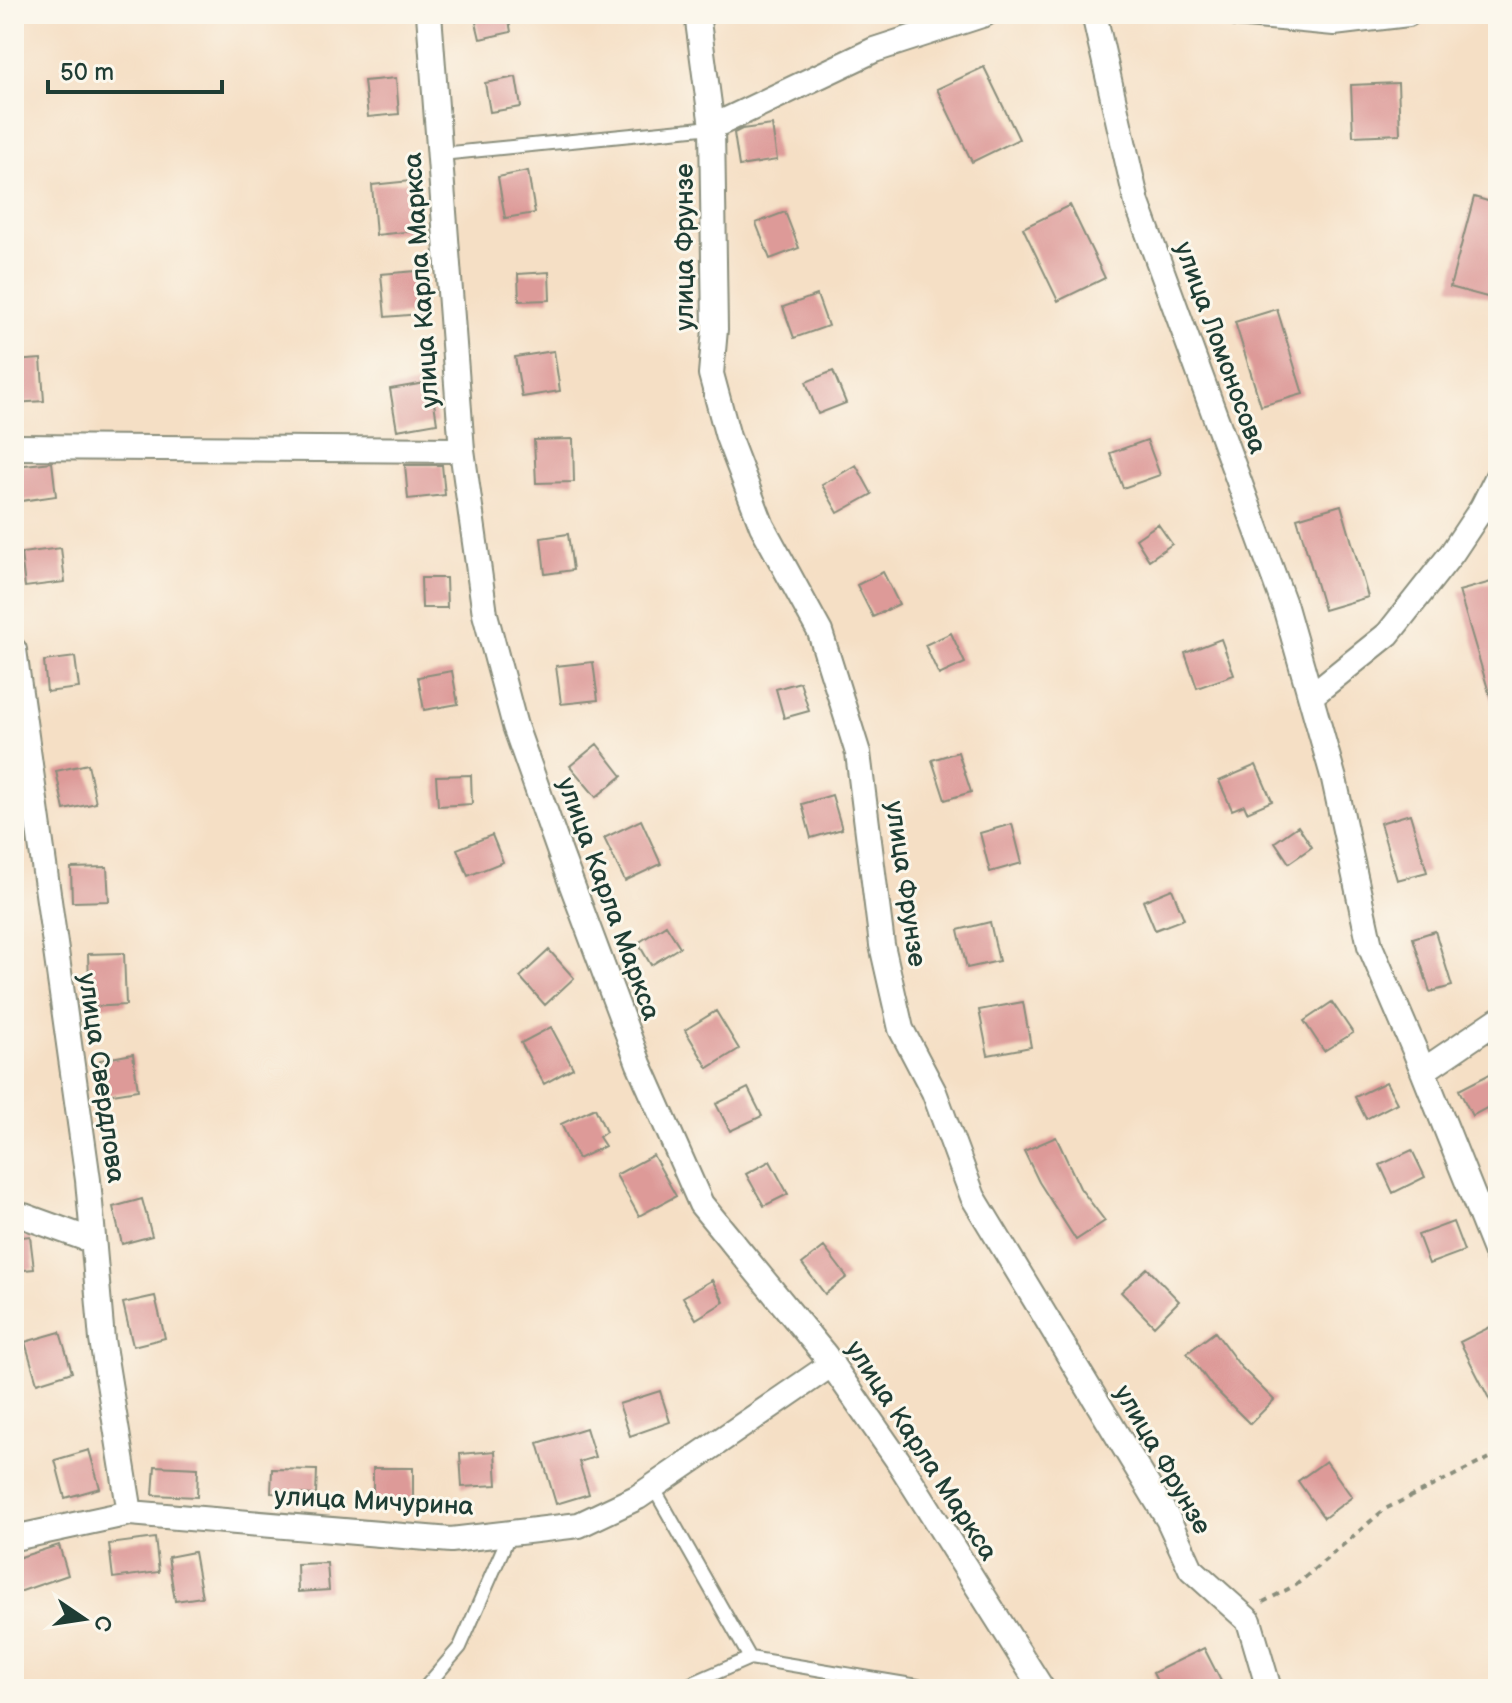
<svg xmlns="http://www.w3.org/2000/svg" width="1512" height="1703" font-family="'Balsamiq Sans',sans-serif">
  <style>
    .building { fill: #dd9a98 }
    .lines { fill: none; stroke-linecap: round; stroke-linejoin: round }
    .service-casing { stroke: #8a8e7c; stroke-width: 16 }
    .minor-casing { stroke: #8a8e7c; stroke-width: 28 }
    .path { stroke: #8a8e7c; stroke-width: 4; stroke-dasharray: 6 6; stroke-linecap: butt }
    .service { stroke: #fff; stroke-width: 12 }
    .minor { stroke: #fff; stroke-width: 24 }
    .labels { text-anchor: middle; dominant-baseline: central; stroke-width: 6; stroke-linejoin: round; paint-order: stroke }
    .street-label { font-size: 26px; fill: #1f3d34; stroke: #fbf7ec }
  </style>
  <rect width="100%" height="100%" fill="#fbf7ec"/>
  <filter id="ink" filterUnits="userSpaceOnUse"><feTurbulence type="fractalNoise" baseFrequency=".0125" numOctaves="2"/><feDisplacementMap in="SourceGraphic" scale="16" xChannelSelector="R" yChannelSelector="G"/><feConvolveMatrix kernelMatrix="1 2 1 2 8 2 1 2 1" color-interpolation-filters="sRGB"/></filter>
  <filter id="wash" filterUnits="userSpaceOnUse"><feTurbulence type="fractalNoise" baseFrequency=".006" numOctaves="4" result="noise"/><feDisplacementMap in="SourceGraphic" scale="32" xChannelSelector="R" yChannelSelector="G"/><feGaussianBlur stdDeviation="1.8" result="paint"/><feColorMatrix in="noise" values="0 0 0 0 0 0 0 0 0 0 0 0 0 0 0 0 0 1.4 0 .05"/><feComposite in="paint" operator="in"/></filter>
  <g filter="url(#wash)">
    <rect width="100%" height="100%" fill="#f5dfc5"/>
    <g id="blocks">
      <!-- building -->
      <path class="building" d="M 474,14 L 508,14 L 511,32 L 480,39 Z
        M 984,67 L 1019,139 L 972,162 L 937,89 Z
        M 516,77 L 521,107 L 490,112 L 485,83 Z
        M 396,78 L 399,114 L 368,117 L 364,81 Z
        M 1398,83 L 1400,134 L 1353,136 L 1351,85 Z
        M 772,125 L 777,160 L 739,166 L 734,133 L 742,129 Z
        M 528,171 L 535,213 L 505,218 L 498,177 Z
        M 410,181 L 415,231 L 376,235 L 372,185 Z
        M 1474,197 L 1498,204 L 1498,300 L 1450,287 Z
        M 1070,205 L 1105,278 L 1058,301 L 1023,228 Z
        M 785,212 L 799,248 L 770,259 L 756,223 Z
        M 416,271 L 420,314 L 385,317 L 381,274 Z
        M 549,272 L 550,300 L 519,301 L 518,274 Z
        M 817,295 L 828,326 L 794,338 L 783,307 Z
        M 1277,309 L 1303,394 L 1261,406 L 1235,322 Z
        M 554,351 L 560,391 L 522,397 L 515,357 Z
        M 41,359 L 44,401 L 14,403 L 14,361 Z
        M 833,371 L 846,403 L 818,414 L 806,382 Z
        M 431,382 L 437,423 L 397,430 L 390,389 Z
        M 573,439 L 574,482 L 536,483 L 534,440 Z
        M 1147,440 L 1160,475 L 1123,488 L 1110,453 Z
        M 52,462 L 56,496 L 21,501 L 16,466 Z
        M 405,465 L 442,465 L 445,495 L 408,499 Z
        M 856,465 L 872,494 L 838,513 L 822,485 Z
        M 1341,505 L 1368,597 L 1324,610 L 1297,518 Z
        M 1158,524 L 1172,544 L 1149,560 L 1136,539 Z
        M 568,534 L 573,570 L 545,574 L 541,538 Z
        M 61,548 L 65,582 L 25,587 L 21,553 Z
        M 883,572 L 899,604 L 873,617 L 857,585 Z
        M 421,578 L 446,578 L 447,608 L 422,608 Z
        M 1498,580 L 1498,706 L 1493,706 L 1459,591 Z
        M 951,633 L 965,663 L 939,675 L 925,645 Z
        M 1221,639 L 1234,675 L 1197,688 L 1185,653 Z
        M 75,657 L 79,688 L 47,692 L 44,661 Z
        M 593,662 L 598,700 L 561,704 L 556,666 Z
        M 452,671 L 458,704 L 424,710 L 418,677 Z
        M 800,682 L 809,711 L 784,718 L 776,689 Z
        M 597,744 L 622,776 L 596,797 L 570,766 Z
        M 958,752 L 971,792 L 945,800 L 932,760 Z
        M 88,764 L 96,803 L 64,810 L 56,771 Z
        M 1256,765 L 1272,801 L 1247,812 L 1244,805 L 1232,810 L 1219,781 Z
        M 471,775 L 472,804 L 438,806 L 436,776 Z
        M 832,795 L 842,829 L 811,838 L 802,804 Z
        M 1410,814 L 1427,872 L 1397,880 L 1380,823 Z
        M 641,820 L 661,864 L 625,881 L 604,838 Z
        M 1012,824 L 1022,863 L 990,872 L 980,833 Z
        M 1298,826 L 1312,847 L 1289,863 L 1275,842 Z
        M 492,835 L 503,862 L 468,876 L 457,849 Z
        M 107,867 L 109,901 L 72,902 L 71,868 Z
        M 1172,889 L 1184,919 L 1155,930 L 1143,901 Z
        M 990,922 L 999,961 L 967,968 L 958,930 Z
        M 666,925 L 680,947 L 651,965 L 638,943 Z
        M 1435,931 L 1452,986 L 1430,992 L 1413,938 Z
        M 549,950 L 574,978 L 545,1005 L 520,977 Z
        M 124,953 L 126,1005 L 90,1007 L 88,954 Z
        M 1023,1002 L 1031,1047 L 988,1055 L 979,1010 Z
        M 1332,1002 L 1353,1033 L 1324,1051 L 1304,1021 Z
        M 716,1011 L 739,1049 L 708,1068 L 685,1030 Z
        M 551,1027 L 573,1068 L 544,1084 L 521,1043 Z
        M 133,1054 L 138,1090 L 106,1095 L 100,1060 Z
        M 1498,1070 L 1498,1102 L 1472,1116 L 1459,1090 Z
        M 1386,1082 L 1397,1103 L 1366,1119 L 1355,1097 Z
        M 748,1088 L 762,1116 L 730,1131 L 716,1104 Z
        M 595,1108 L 606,1132 L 599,1137 L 605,1146 L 578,1159 L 561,1124 Z
        M 1056,1137 L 1080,1188 L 1105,1221 L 1076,1240 L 1039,1182 L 1024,1151 Z
        M 1412,1150 L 1425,1177 L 1393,1193 L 1380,1165 Z
        M 653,1155 L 676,1196 L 639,1216 L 616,1175 Z
        M 770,1161 L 788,1194 L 764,1206 L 746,1174 Z
        M 142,1199 L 152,1236 L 122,1244 L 113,1207 Z
        M 1453,1222 L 1464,1251 L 1429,1264 L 1418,1235 Z
        M 30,1236 L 34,1269 L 14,1271 L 14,1238 Z
        M 824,1247 L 847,1277 L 825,1294 L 802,1264 Z
        M 1147,1268 L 1179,1301 L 1154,1326 L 1121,1292 Z
        M 712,1280 L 724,1302 L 696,1319 L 683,1297 Z
        M 155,1296 L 165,1338 L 133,1346 L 123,1303 Z
        M 1498,1323 L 1498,1416 L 1460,1342 Z
        M 60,1332 L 72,1372 L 37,1383 L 25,1342 Z
        M 1215,1332 L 1241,1367 L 1274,1400 L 1250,1424 L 1212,1386 L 1187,1353 Z
        M 660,1391 L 670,1422 L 630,1436 L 619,1404 Z
        M 586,1428 L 595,1457 L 579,1462 L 589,1494 L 556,1504 L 538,1443 Z
        M 89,1450 L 100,1488 L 65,1498 L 55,1460 Z
        M 495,1451 L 497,1485 L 462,1487 L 460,1454 Z
        M 1326,1461 L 1352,1497 L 1324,1518 L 1298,1481 Z
        M 155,1466 L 198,1468 L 197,1497 L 153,1495 Z
        M 373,1468 L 413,1468 L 413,1499 L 373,1499 Z
        M 272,1469 L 317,1470 L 316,1495 L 271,1493 Z
        M 155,1538 L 159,1572 L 113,1578 L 109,1544 Z
        M 59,1545 L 68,1575 L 19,1592 L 14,1576 L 14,1559 Z
        M 194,1552 L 202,1597 L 175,1601 L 168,1557 Z
        M 327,1563 L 329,1590 L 298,1592 L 297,1564 Z
        M 1204,1648 L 1225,1689 L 1161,1689 L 1153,1673 Z"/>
    </g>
  </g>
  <g filter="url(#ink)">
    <use href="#blocks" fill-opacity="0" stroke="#8a8e7c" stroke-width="2"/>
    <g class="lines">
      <defs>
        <path id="service" d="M 441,154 L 712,127
          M 653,1487 L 750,1658 L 936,1689
          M 424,1689 L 460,1647 L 510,1533
          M 679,1689 L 750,1658"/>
        <path id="minor" d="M 429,14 L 462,450 L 485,614 L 515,726 L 560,853 L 639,1064 L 701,1204 L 825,1355 L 897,1459 L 1042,1689
          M 697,14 L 712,127 L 715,329 L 711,374 L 728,437 L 762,526 L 820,632 L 858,753 L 882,945 L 901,1029 L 934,1092 L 973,1197 L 1168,1519 L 1191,1569 L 1249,1621 L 1269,1689
          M 1094,14 L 1137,203 L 1285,607 L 1334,779 L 1370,946 L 1415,1051 L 1498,1258
          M 1236,14 L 1334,23 L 1408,14
          M 712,127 L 874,50 L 985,14
          M 14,447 L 462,450
          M 14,650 L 88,1180 L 102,1340 L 130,1513
          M 1311,696 L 1388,634 L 1452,553 L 1482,508 L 1498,476
          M 1423,1071 L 1498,1020
          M 14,1217 L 24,1216 L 93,1241
          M 14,1538 L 130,1513 L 451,1540 L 579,1525 L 638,1497 L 832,1364"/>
      </defs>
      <!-- service casing -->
      <use href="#service" class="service-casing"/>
      <!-- minor casing -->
      <use href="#minor" class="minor-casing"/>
      <!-- path -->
      <path class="path" d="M 1263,1602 L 1296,1585 L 1385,1509 L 1498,1454"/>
      <!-- service -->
      <use href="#service" class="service"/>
      <!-- minor -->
      <use href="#minor" class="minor"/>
    </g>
  </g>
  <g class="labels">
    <!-- street labels -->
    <g class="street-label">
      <text transform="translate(685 247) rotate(-90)">улица Фрунзе</text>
      <text transform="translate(422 280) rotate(-94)">улица Карла Маркса</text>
      <text transform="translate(1220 348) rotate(70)">улица Ломоносова</text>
      <text transform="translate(905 884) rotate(82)">улица Фрунзе</text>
      <text transform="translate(608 899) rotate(70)">улица Карла Маркса</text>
      <text transform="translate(101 1078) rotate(82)">улица Свердлова</text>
      <text transform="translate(921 1451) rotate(57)">улица Карла Маркса</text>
      <text transform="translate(1162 1460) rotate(60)">улица Фрунзе</text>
      <text transform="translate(374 1502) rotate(3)">улица Мичурина</text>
    </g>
  </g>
  <!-- margin -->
  <rect width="1512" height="1703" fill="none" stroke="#fbf7ec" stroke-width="48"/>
  <!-- north arrow -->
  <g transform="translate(84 1619) rotate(103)" stroke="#fbf7ec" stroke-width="6" paint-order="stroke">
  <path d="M0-6L14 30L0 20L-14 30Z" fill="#1f3d34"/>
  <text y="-12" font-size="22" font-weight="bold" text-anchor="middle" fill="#1f3d34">С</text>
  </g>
  <!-- scale -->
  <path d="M48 80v12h174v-12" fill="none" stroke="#1f3d34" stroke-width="4"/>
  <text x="60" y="80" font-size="24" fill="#1f3d34" stroke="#fbf7ec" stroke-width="6" paint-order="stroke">50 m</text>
</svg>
